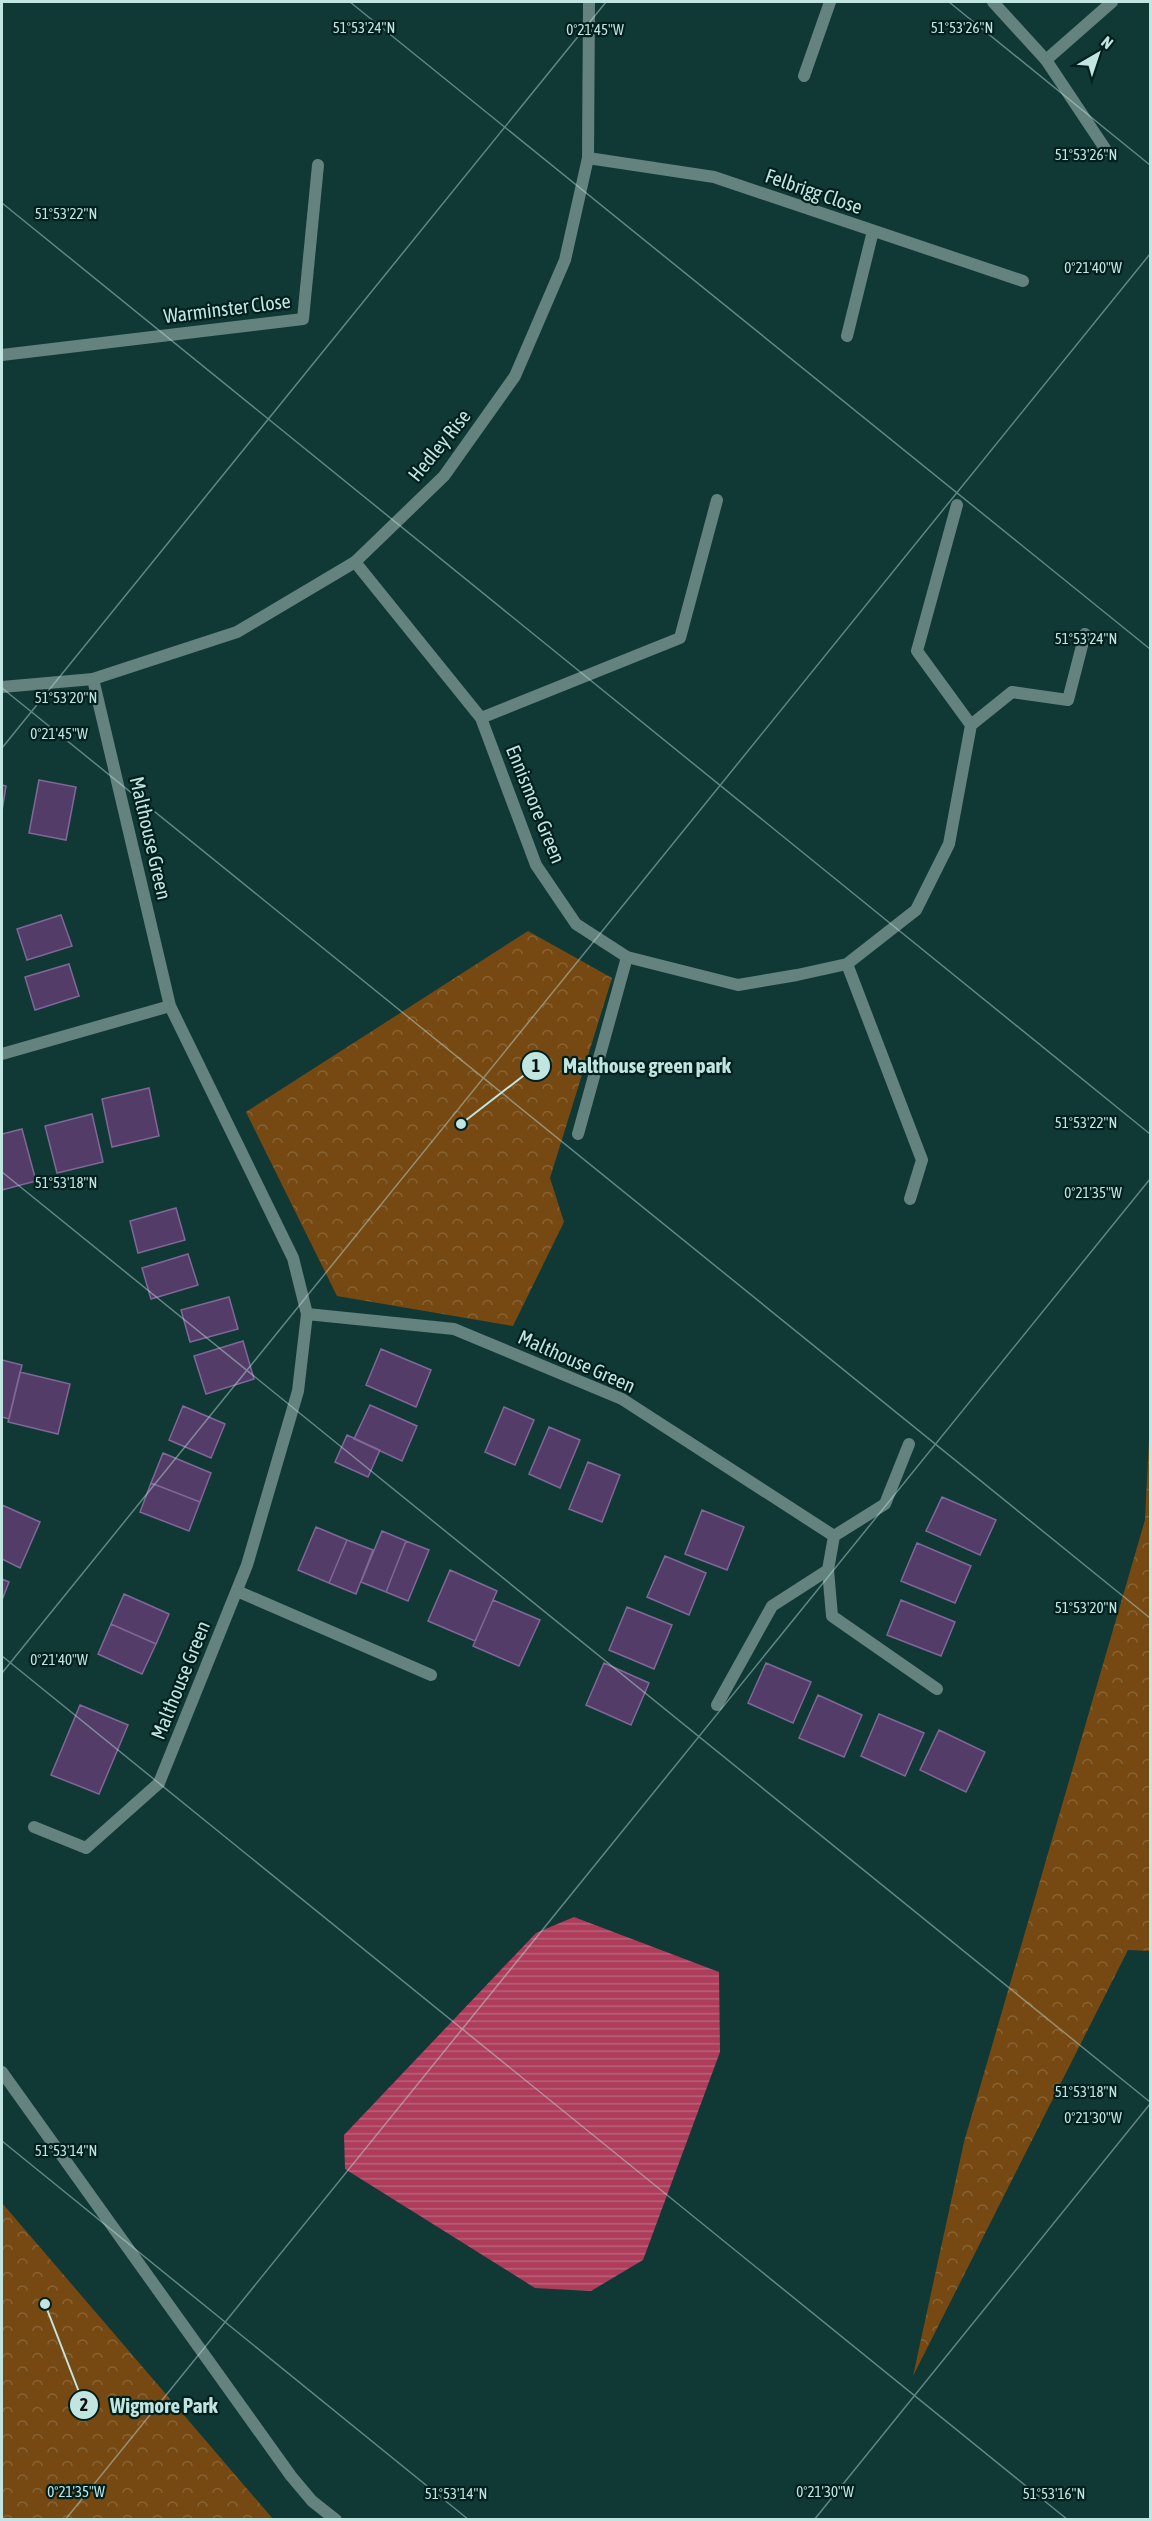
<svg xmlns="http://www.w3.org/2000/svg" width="1152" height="2521" font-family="'Asap Condensed',sans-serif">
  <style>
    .forest { fill: url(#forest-crowns) }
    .water { fill: url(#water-rules) }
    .building { fill: #533c68; stroke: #7f6797; stroke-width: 1.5 }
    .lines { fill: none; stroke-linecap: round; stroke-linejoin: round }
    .service { stroke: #64827e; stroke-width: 12 }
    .minor { stroke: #64827e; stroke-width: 12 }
    .tertiary { stroke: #64827e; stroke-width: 12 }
    .ticks { fill: none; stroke: #c1e5e1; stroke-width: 1.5; stroke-opacity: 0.45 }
    .labels { text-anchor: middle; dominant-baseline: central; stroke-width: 4.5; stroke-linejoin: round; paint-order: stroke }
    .street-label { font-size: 20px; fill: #c1e5e1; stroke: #001f1d }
    .ticks-label { font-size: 15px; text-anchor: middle; fill: #c1e5e1; stroke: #001f1d; stroke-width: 4.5; stroke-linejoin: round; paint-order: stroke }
    .leader { fill: none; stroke: #c1e5e1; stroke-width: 2 }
    .callout-dot { fill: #c1e5e1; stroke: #001f1d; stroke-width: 2 }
    .mark-label { font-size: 18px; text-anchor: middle; font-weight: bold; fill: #111 }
    .callout-label { font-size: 21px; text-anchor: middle; font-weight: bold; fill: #c1e5e1; stroke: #001f1d; stroke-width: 4.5; stroke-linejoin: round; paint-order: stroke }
  </style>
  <defs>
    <pattern id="forest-crowns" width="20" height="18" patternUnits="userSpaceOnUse" patternTransform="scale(1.5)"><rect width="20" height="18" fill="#764912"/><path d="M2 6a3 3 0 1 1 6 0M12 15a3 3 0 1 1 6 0" fill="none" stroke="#886334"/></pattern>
    <pattern id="water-rules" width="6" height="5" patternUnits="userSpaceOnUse" patternTransform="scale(1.5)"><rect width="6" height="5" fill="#ae3d5c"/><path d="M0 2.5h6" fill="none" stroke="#ba627b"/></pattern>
  </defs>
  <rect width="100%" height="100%" fill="#103936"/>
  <!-- forest -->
  <path class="forest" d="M 528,931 L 612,978 L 550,1178 L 564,1222 L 513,1326 L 337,1296 L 246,1112 Z
    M 1150,1420 L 1150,1951 L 1128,1950 L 913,2376 L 964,2142 L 1145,1520 Z
    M 2,2203 L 273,2519 L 2,2519 Z"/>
  <!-- water -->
  <path class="water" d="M 574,1917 L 719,1972 L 720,2052 L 643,2260 L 591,2291 L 535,2288 L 345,2169 L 344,2135 L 536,1933 Z"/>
  <!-- building -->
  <path class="building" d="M 39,780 L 76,787 L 66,840 L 29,833 Z
    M 2,785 L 6,786 L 2,811 Z
    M 61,915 L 72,946 L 27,960 L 17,929 Z
    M 69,964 L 79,996 L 35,1010 L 25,977 Z
    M 149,1088 L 159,1136 L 112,1147 L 102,1099 Z
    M 92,1114 L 103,1162 L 57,1173 L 45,1126 Z
    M 22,1129 L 36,1181 L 2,1190 L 2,1134 Z
    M 176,1208 L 185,1240 L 138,1253 L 130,1221 Z
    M 188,1254 L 198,1285 L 151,1299 L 142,1268 Z
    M 229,1297 L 238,1329 L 190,1342 L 181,1310 Z
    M 243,1341 L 254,1379 L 206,1394 L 194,1356 Z
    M 381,1349 L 431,1370 L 416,1407 L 366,1385 Z
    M 2,1360 L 22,1365 L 9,1419 L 2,1417 Z
    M 20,1372 L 70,1384 L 58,1434 L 8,1422 Z
    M 370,1405 L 417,1426 L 402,1461 L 354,1439 Z
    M 183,1406 L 225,1424 L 211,1458 L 169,1440 Z
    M 504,1407 L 534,1420 L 515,1465 L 485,1452 Z
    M 549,1427 L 580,1440 L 560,1488 L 529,1474 Z
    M 347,1435 L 380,1450 L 368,1477 L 335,1462 Z
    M 163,1453 L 211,1473 L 200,1502 L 151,1483 Z
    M 588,1462 L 620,1475 L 602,1522 L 569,1509 Z
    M 151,1483 L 200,1502 L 189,1531 L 140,1512 Z
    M 942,1497 L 996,1520 L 980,1555 L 926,1531 Z
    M 2,1505 L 40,1522 L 20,1568 L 2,1559 Z
    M 702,1510 L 744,1527 L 727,1570 L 685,1554 Z
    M 316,1527 L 347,1540 L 329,1583 L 298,1570 Z
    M 382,1531 L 406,1541 L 386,1592 L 361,1582 Z
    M 347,1540 L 373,1550 L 356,1594 L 329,1583 Z
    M 406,1541 L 429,1550 L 408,1601 L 386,1592 Z
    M 917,1543 L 971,1566 L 955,1603 L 901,1581 Z
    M 665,1556 L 706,1573 L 689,1615 L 647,1597 Z
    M 450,1570 L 497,1591 L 475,1641 L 428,1621 Z
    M 2,1579 L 9,1582 L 2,1600 Z
    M 124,1594 L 169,1614 L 156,1644 L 111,1624 Z
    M 493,1600 L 540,1620 L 519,1666 L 473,1646 Z
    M 901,1600 L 955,1622 L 941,1656 L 887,1635 Z
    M 627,1607 L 672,1625 L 654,1669 L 609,1650 Z
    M 111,1624 L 156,1644 L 142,1674 L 98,1654 Z
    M 604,1663 L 649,1683 L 631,1725 L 586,1705 Z
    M 766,1663 L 811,1682 L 793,1723 L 748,1703 Z
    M 818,1695 L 862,1715 L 844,1757 L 799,1738 Z
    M 80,1705 L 128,1725 L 99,1794 L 51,1775 Z
    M 879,1714 L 924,1733 L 905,1776 L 861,1756 Z
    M 939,1730 L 985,1752 L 966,1792 L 920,1770 Z"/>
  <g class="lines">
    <!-- service -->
    <path class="service" d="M 1046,60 L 1112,2
      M 847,336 L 873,231
      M 578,1134 L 627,957
      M 34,1827 L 86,1848 L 159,1783"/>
    <!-- minor -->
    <path class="minor" d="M 993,2 L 1046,60 L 1106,150
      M 804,76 L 830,2
      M 588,158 L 714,177 L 1023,281
      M 2,355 L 303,319 L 318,165
      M 957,505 L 917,651 L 971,725
      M 355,562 L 481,718 L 536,865 L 576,924 L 627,957 L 738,985 L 797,975 L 847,964 L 916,910 L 949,844 L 971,725 L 1012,692 L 1068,700 L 1085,634
      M 481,718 L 680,638 L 717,500
      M 847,964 L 922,1160 L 910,1199
      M 2,1054 L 170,1006 L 93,679
      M 307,1314 L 454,1329 L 622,1399 L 834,1536
      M 828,1570 L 832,1616 L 937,1689
      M 237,1591 L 431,1675
      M 717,1705 L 772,1606 L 828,1570 L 834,1536 L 885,1504 L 909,1444
      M 159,1783 L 247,1565 L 298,1391 L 307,1314 L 293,1258 L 170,1006"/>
    <!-- tertiary -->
    <path class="tertiary" d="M 2,687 L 93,679 L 237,632 L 355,562 L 444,476 L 515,376 L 565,260 L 588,158 L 589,2
      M 2,2072 L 291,2476 L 312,2501 L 336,2520"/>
  </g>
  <!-- ticks -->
  <path class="ticks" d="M 350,2 L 1150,649M 949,2 L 1150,165M 2,203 L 1150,1134M 2,688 L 1150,1618M 2,748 L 606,2M 2,1172 L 1150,2102M 2,1656 L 1068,2520M 2,1673 L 1150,254M 2,2141 L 469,2520M 65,2520 L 1150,1179M 814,2520 L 1150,2104"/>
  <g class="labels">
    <!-- street labels -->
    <g class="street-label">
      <text transform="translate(814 191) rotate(19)">Felbrigg Close</text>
      <text transform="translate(227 308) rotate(-7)">Warminster Close</text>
      <text transform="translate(439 445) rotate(-51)">Hedley Rise</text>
      <text transform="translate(536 804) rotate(68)">Ennismore Green</text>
      <text transform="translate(151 838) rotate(77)">Malthouse Green</text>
      <text transform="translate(577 1361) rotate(24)">Malthouse Green</text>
      <text transform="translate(180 1680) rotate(-68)">Malthouse Green</text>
    </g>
  </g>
  <g class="ticks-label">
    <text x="364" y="33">51°53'24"N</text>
    <text x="962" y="33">51°53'26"N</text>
    <text x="595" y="35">0°21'45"W</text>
    <text x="1086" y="160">51°53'26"N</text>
    <text x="66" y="219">51°53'22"N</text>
    <text x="1093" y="273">0°21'40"W</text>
    <text x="1086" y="644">51°53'24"N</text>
    <text x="66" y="703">51°53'20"N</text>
    <text x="59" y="739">0°21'45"W</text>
    <text x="1086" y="1128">51°53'22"N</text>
    <text x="66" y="1188">51°53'18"N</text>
    <text x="1093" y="1198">0°21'35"W</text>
    <text x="1086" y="1613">51°53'20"N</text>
    <text x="59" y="1665">0°21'40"W</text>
    <text x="1086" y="2097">51°53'18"N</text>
    <text x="1093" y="2123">0°21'30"W</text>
    <text x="66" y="2156">51°53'14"N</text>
    <text x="76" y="2497">0°21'35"W</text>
    <text x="825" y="2497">0°21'30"W</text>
    <text x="456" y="2499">51°53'14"N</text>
    <text x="1054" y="2499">51°53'16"N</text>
  </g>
  <!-- callouts -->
  <path class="leader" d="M461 1124L536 1066M45 2304L84 2405"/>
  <g class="callout-dot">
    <circle cx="461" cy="1124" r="6"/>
    <circle cx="45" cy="2304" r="6"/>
    <circle cx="536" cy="1066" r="15"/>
    <circle cx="84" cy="2405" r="15"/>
  </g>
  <g class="mark-label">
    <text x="536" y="1072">1</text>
    <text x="84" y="2411">2</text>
  </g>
  <g class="callout-label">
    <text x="647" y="1073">Malthouse green park</text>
    <text x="164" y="2413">Wigmore Park</text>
  </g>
  <!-- border -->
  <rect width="1152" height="2521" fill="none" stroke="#c1e5e1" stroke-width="6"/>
  <!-- north arrow -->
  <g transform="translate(1098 54) rotate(39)" stroke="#001f1d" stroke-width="4.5" paint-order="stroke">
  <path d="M0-4.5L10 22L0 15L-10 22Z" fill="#c1e5e1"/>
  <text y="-9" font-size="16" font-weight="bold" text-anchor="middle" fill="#c1e5e1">N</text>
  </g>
</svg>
